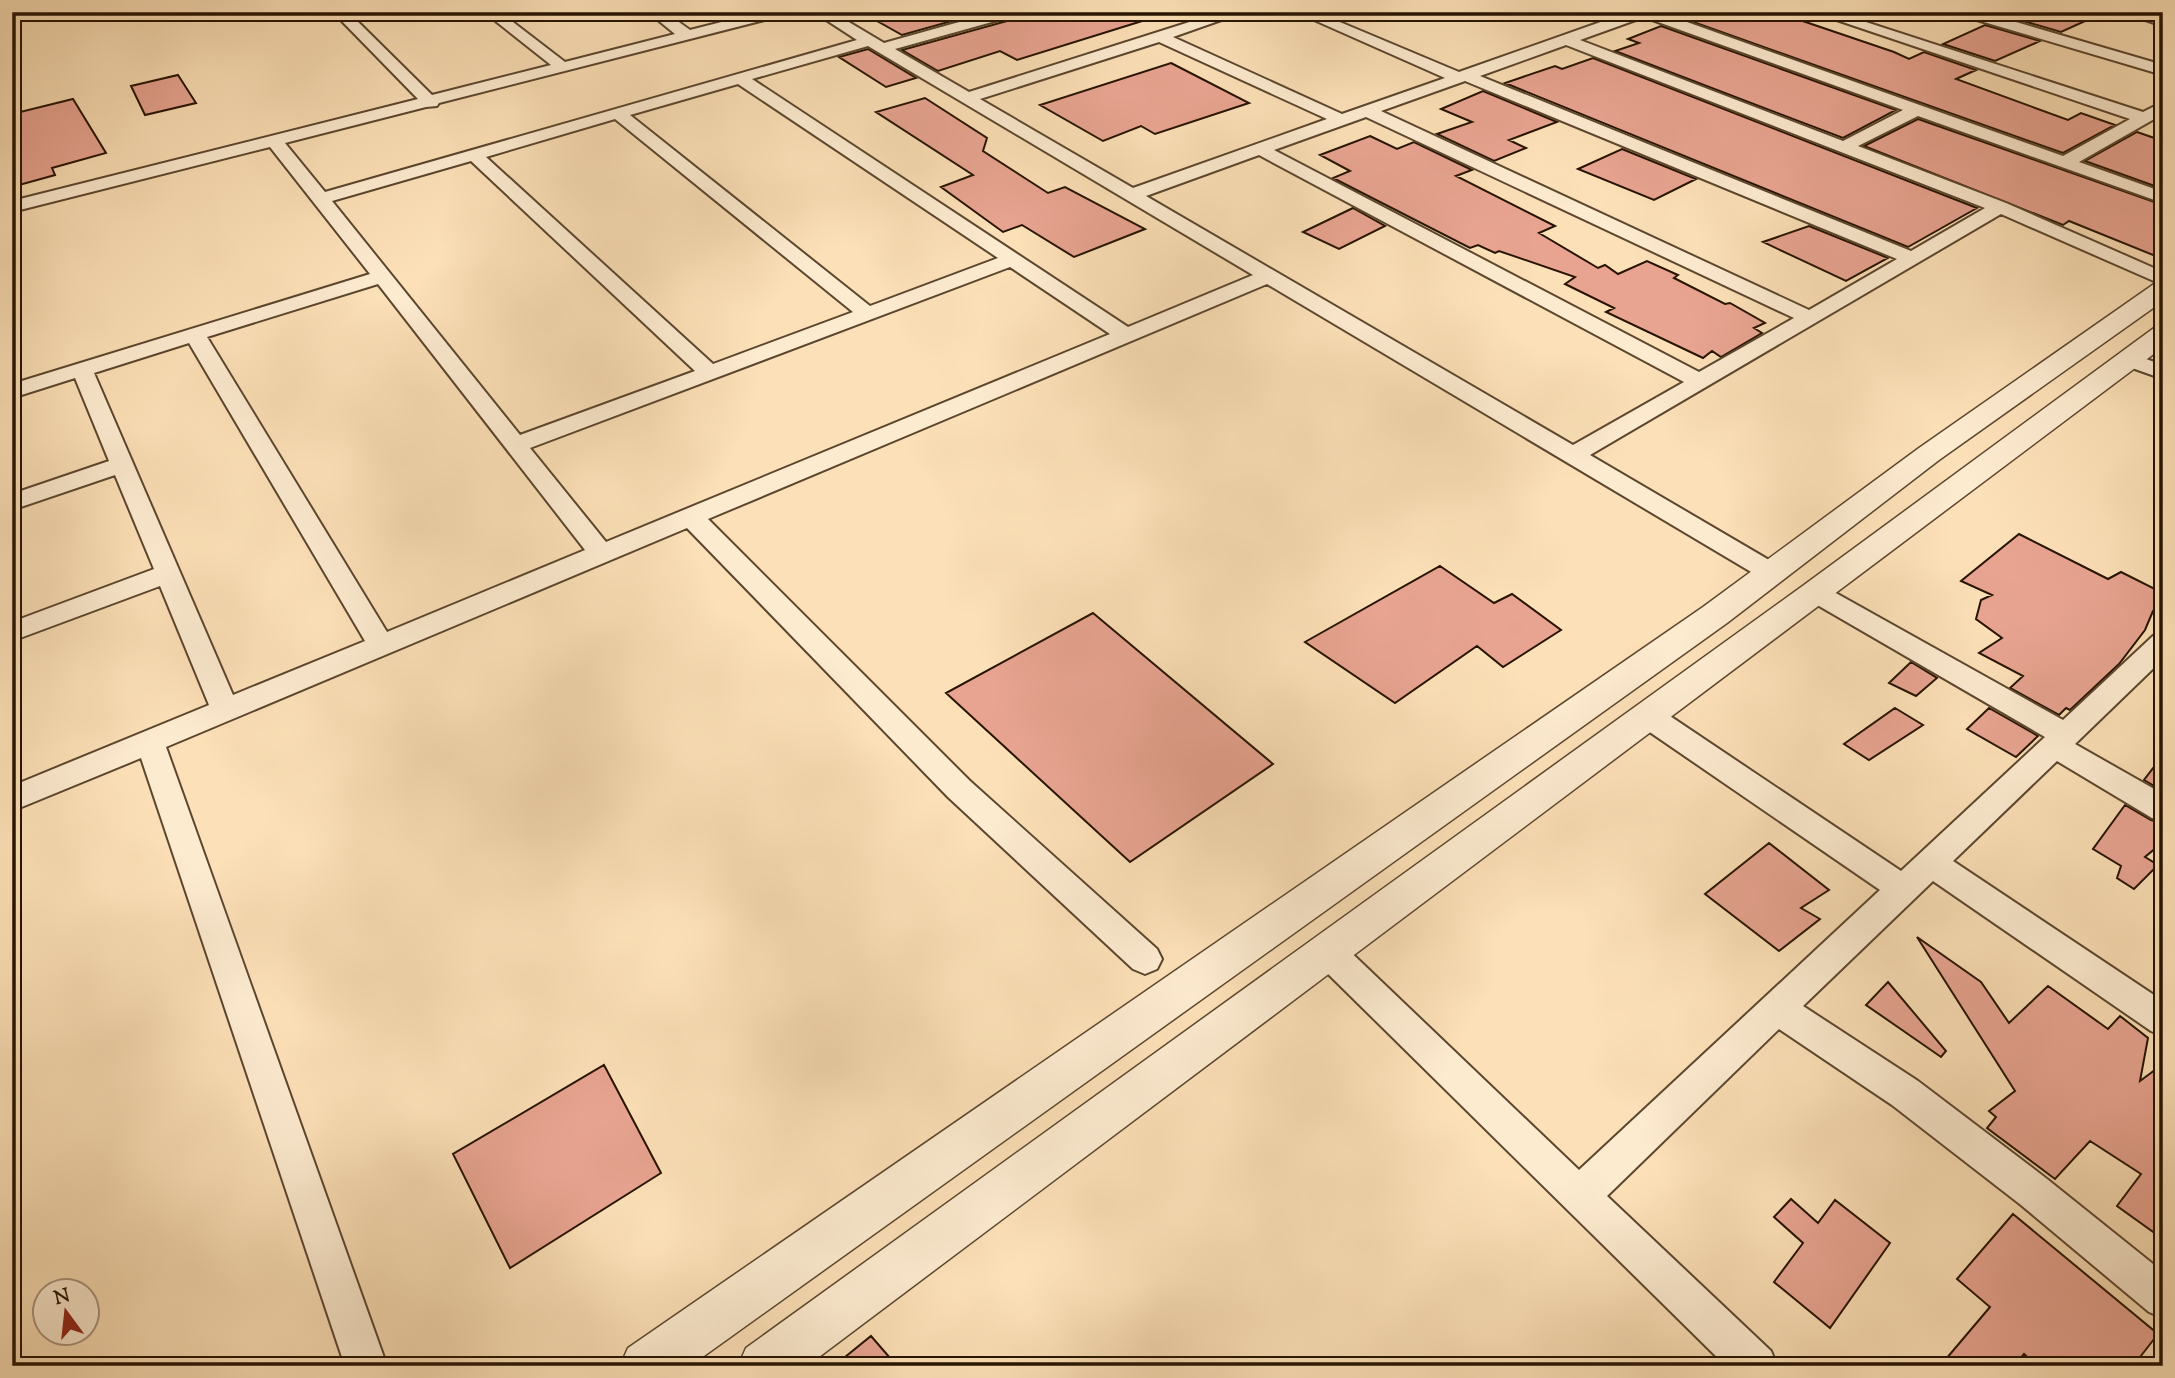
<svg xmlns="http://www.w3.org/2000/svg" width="2175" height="1378" font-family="'Sorts Mill Goudy',serif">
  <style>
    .building { fill: #e8a491; stroke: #261300; stroke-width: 2 }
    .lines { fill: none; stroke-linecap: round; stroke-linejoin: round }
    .minor-casing { stroke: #5c462e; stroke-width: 4 }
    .tertiary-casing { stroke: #5c462e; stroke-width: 3 }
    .minor { fill: #fdebd0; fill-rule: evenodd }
    .tertiary { fill: #fdebd0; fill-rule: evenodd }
  </style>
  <rect width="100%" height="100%" fill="#fce0b7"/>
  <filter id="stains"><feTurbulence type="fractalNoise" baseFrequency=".00286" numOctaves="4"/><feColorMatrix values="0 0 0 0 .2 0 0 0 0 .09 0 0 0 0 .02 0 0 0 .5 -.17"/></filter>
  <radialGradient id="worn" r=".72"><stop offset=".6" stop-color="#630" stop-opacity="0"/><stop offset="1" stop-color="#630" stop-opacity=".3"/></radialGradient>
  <!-- building -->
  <path class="building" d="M 914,12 L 984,12 L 902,35 L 879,22 Z
    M 1021,12 L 1154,12 L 1155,17 L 1017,60 L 1000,51 L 938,71 L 902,50 L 1018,18 Z
    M 1696,12 L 1719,12 L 1732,17 L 1747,12 L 1776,12 L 1894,52 L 1909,59 L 1924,52 L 1976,70 L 1956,79 L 2068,120 L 2081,113 L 2115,125 L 2063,153 L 1682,18 Z
    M 2014,12 L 2105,12 L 2061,32 L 2006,16 Z
    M 1985,25 L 2040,41 L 1995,61 L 1943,44 Z
    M 1661,26 L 1896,110 L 1843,138 L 1615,51 L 1639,43 L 1628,39 Z
    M 868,49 L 916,78 L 886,87 L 839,57 Z
    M 1593,58 L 1977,208 L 1908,247 L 1505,83 L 1555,66 L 1562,69 Z
    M 1171,63 L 1249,103 L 1155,134 L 1141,126 L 1103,141 L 1040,105 Z
    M 178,75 L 196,103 L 145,115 L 131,86 Z
    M 1483,91 L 1557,122 L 1509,140 L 1526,148 L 1494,161 L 1437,134 L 1472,122 L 1441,109 Z
    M 925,98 L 987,138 L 983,151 L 1048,193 L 1065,187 L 1145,229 L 1074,257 L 1022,225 L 1003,232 L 941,187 L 973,175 L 876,112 Z
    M 73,99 L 106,153 L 52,168 L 55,175 L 12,187 L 12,114 Z
    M 1918,119 L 2163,205 L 2163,259 L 2069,221 L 2063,225 L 1864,146 Z
    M 2137,132 L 2163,141 L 2163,189 L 2085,161 Z
    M 1370,136 L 1397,149 L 1414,142 L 1472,170 L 1456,176 L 1555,226 L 1539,233 L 1598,268 L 1605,265 L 1618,274 L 1647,261 L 1678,275 L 1674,278 L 1725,304 L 1730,303 L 1765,323 L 1754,328 L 1762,333 L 1721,357 L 1712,351 L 1703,358 L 1606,312 L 1614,308 L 1565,284 L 1575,277 L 1499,251 L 1495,253 L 1478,245 L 1470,248 L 1333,178 L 1350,171 L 1320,155 Z
    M 1622,149 L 1696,179 L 1654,200 L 1578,169 Z
    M 1353,208 L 1385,226 L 1339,249 L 1303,232 Z
    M 1809,226 L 1888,258 L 1846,281 L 1763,242 Z
    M 2019,534 L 2108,579 L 2121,572 L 2163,593 L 2163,605 L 2153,611 L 2145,630 L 2119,664 L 2070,710 L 2066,708 L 2059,715 L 2010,688 L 2023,676 L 1979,653 L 2002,638 L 1976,619 L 1981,600 L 1992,595 L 1961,581 Z
    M 1440,566 L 1494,603 L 1512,594 L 1561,630 L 1503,667 L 1477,646 L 1395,703 L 1305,642 Z
    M 1093,613 L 1273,764 L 1130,862 L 946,693 Z
    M 1911,662 L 1937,678 L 1916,696 L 1889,683 Z
    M 1895,708 L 1923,725 L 1869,760 L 1844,744 Z
    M 1989,708 L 2038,736 L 2016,757 L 1967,729 Z
    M 2163,755 L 2163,791 L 2144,780 Z
    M 2125,805 L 2151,820 L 2163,823 L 2163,842 L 2145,857 L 2158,865 L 2134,889 L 2117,878 L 2121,866 L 2093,849 Z
    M 1769,843 L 1829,890 L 1801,908 L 1820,919 L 1779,951 L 1705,894 Z
    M 1917,937 L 1981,982 L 2009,1023 L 2048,986 L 2108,1029 L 2120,1016 L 2148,1038 L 2140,1081 L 2163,1064 L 2163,1239 L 2117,1206 L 2141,1174 L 2090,1141 L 2055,1179 L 1987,1128 L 1996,1117 L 1989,1111 L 2015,1091 Z
    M 1888,982 L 1946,1051 L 1941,1057 L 1866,1005 Z
    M 604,1065 L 661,1173 L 510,1268 L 453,1154 Z
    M 1791,1199 L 1818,1223 L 1835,1200 L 1890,1243 L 1830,1328 L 1774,1282 L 1803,1243 L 1774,1217 Z
    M 2013,1214 L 2158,1334 L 2133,1366 L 2037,1366 L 2024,1354 L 2014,1366 L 1940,1366 L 1990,1307 L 1957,1279 Z
    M 871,1336 L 897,1366 L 834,1366 Z"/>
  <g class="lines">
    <defs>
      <path id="minor" d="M 333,12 L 348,12 L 432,95 L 551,65 L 484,12 L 500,12 L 565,62 L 675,34 L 648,12 L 665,12 L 690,30 L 761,12 L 786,12 L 784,15 L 439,103 L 437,106 L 426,107 L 285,143 L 325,192 L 857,40 L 814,12 L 832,12 L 884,43 L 995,12 L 1019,12 L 1017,15 L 895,49 L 969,92 L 1221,12 L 1244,12 L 1173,37 L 1342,114 L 1445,78 L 1296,12 L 1316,12 L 1459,72 L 1629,12 L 1659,12 L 2063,156 L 2130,119 L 1813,12 L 1835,12 L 2143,112 L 2163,102 L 2163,114 L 2079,162 L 2163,192 L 2163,203 L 1918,116 L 1858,146 L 2006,203 L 2163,272 L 2163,285 L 2001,214 L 1590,455 L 1781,567 L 1785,573 L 1781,579 L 1772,582 L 1763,579 L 1267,284 L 708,519 L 970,781 L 1157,949 L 1162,959 L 1157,969 L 1145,974 L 1133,969 L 948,797 L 687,528 L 166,747 L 387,1366 L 345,1366 L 141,758 L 12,811 L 12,786 L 209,705 L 160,586 L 12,641 L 12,622 L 154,569 L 115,475 L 12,510 L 12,494 L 109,461 L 75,378 L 12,398 L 12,384 L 370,274 L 270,147 L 12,212 L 12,201 L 418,99 ZM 1644,17 L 1903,110 L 1843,141 L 1580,40 ZM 1159,42 L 1327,119 L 1133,188 L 980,99 ZM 1566,45 L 1985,208 L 1911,251 L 1480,76 ZM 868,46 L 1253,275 L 1128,327 L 752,79 ZM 1465,81 L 1897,259 L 1809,310 L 1381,111 ZM 738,84 L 998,258 L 870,306 L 630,115 ZM 1366,117 L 1794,318 L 1699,372 L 1274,150 ZM 615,119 L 853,312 L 713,364 L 486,157 ZM 1259,155 L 1684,382 L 1573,445 L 1146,196 ZM 471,161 L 695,371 L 520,435 L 332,201 ZM 1010,267 L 1110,334 L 606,542 L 530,448 ZM 378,284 L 585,550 L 387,632 L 207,337 ZM 189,343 L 365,641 L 233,695 L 94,373 Z
        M 1958,12 L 1982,12 L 2163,65 L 2163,75 L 1960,15 Z
        M 2122,12 L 2145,12 L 2163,17 L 2163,26 Z
        M 2129,353 L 2163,365 L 2163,379 L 2121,364 L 2118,359 L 2121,354 Z
        M 1816,584 L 1825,587 L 2063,720 L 2153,636 L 2163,633 L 2163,659 L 2075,744 L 2163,794 L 2163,821 L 2152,818 L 2057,761 L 1953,861 L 2163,1001 L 2163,1036 L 2151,1031 L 1933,881 L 1803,1006 L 1918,1081 L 2047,1179 L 2163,1272 L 2163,1318 L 2149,1312 L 2021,1205 L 1892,1105 L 1779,1029 L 1607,1196 L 1771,1351 L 1777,1366 L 1726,1366 L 1316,962 L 1311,952 L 1316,942 L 1328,938 L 1340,942 L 1579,1170 L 1880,890 L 1638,724 L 1634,716 L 1638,708 L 1648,705 L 1658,708 L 1901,871 L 2045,737 L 1807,599 L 1803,593 L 1807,587 Z"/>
      <path id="tertiary" d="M 2163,282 L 2163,301 L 1939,460 L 1727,623 L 690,1366 L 620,1366 L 628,1348 L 1703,607 L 1919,448 L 2154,284 Z
        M 2163,326 L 2163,347 L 807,1366 L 738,1366 L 746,1348 L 1804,585 L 2154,328 Z"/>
    </defs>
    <!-- minor casing -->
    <use href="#minor" class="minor-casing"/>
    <!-- tertiary casing -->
    <use href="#tertiary" class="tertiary-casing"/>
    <!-- minor -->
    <use href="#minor" class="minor"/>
    <!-- tertiary -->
    <use href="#tertiary" class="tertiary"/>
  </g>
  <!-- margin -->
  <rect width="2175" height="1378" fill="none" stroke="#fce0b7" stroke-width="42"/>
  <rect x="14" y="14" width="2147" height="1350" fill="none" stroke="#261300" stroke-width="3.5"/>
  <rect x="21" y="21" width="2133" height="1336" fill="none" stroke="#261300" stroke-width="2"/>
  <!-- north arrow -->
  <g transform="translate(66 1312) rotate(345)"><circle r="33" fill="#fdebd0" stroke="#a7957d" stroke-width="2"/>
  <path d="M0-5L12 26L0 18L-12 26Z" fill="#8f2418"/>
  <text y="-10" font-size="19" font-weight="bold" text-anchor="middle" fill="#261300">N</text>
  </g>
  <rect width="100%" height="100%" filter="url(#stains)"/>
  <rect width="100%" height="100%" fill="url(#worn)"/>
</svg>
